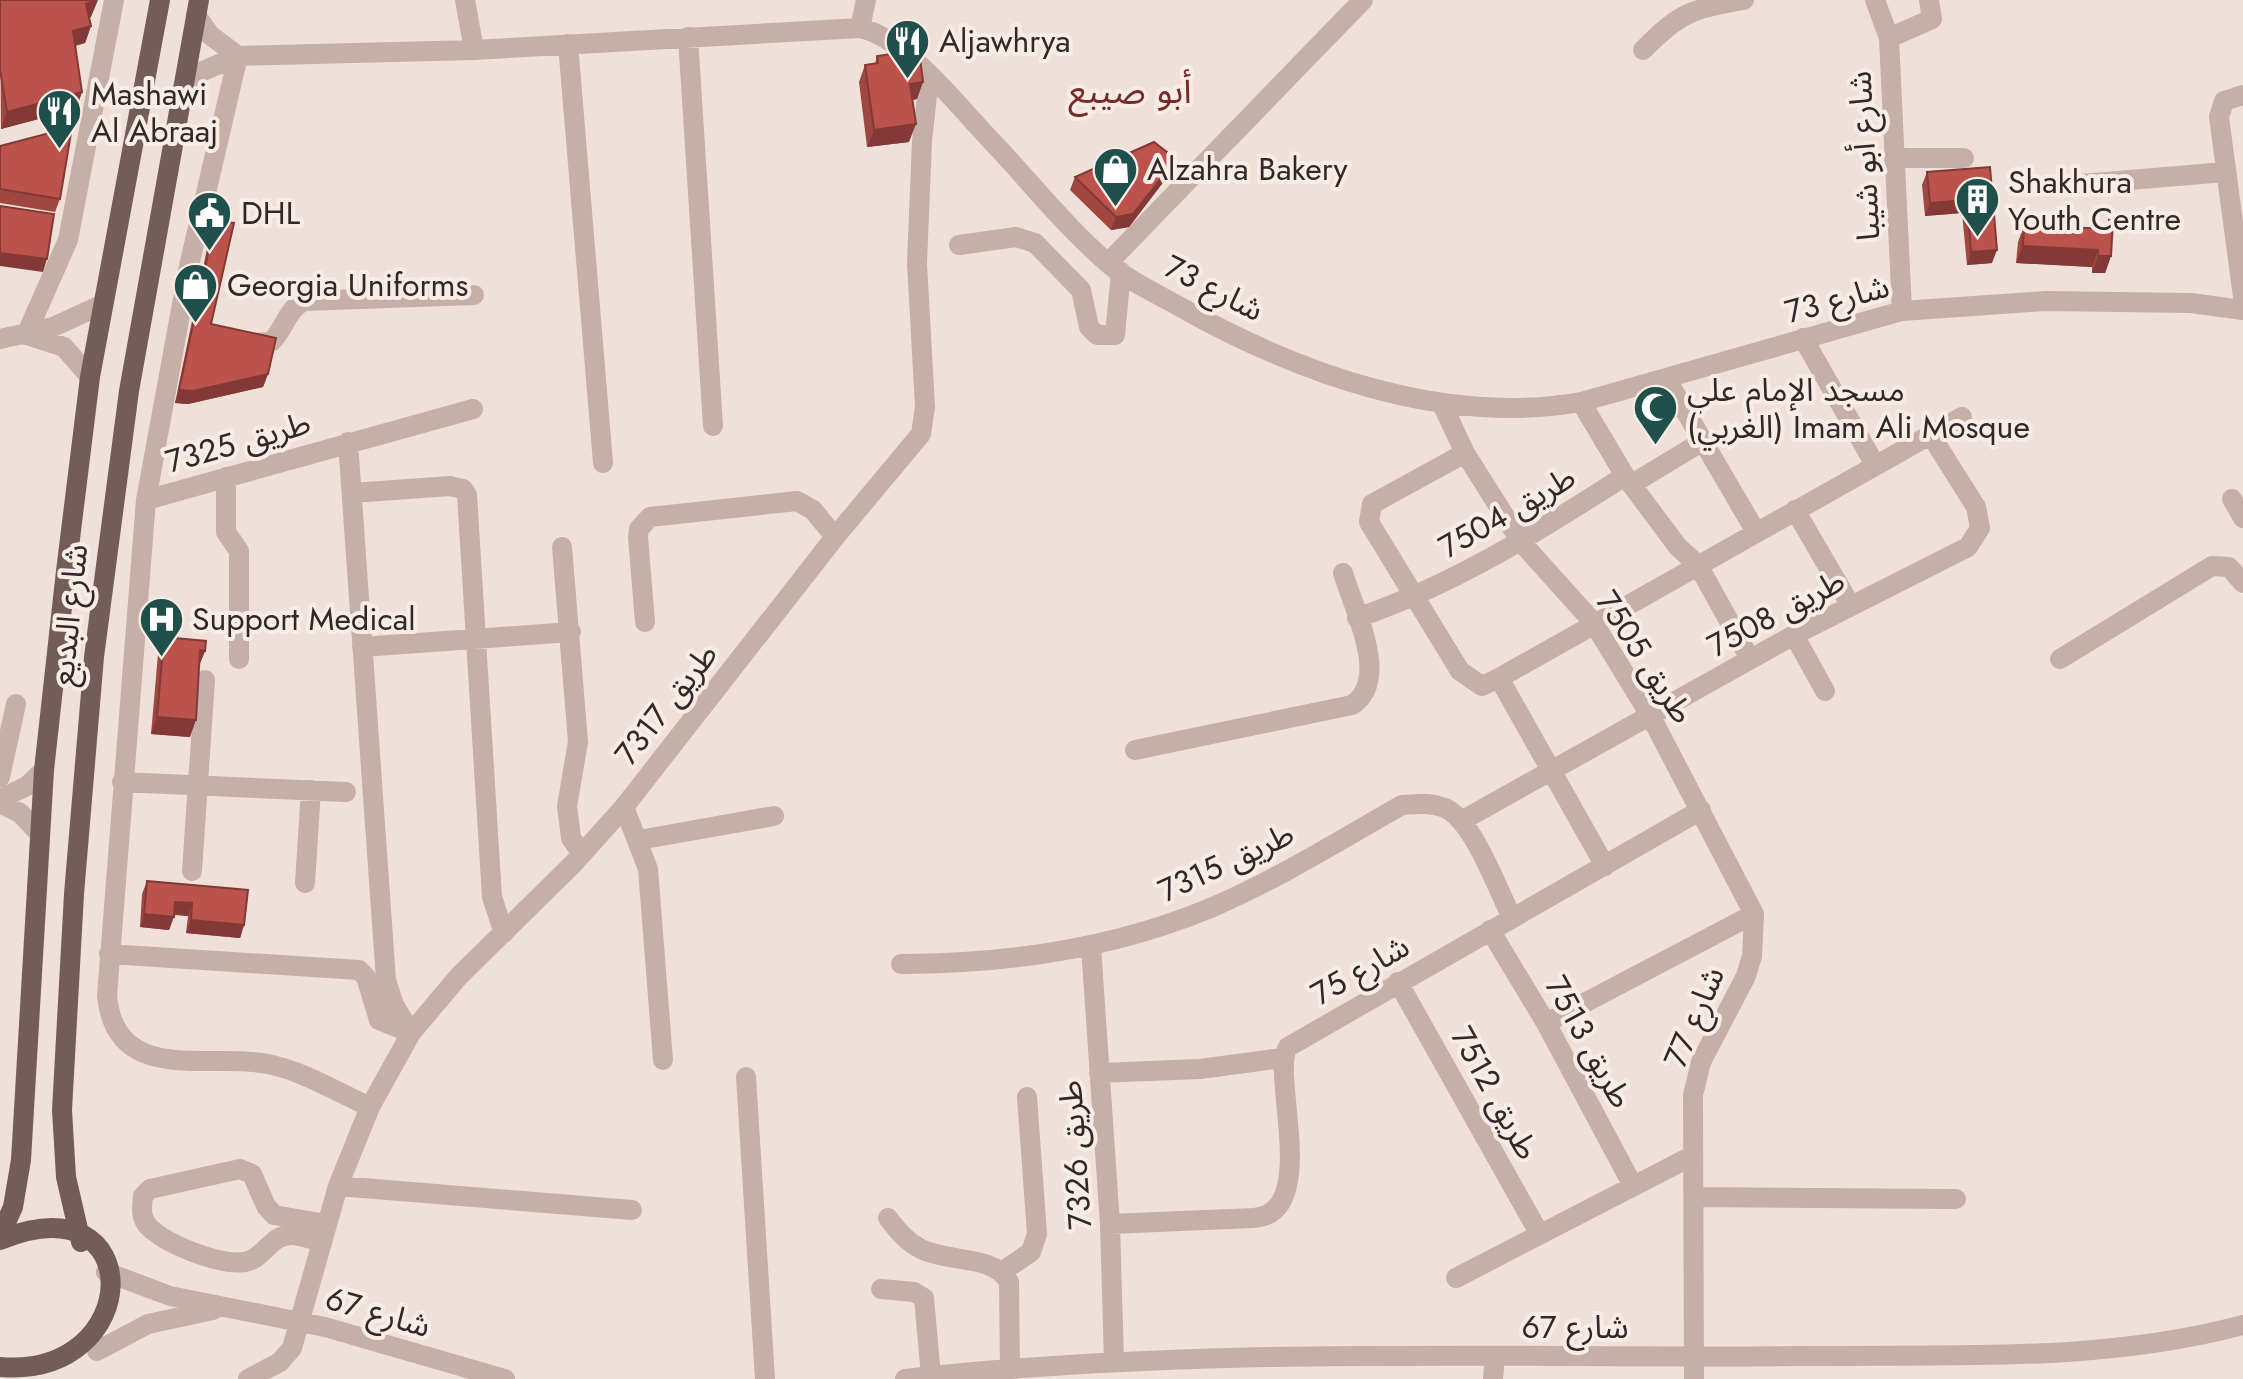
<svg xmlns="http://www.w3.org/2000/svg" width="2243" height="1379" font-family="Jost,'Noto Sans Arabic',sans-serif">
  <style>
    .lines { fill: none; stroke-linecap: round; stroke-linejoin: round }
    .minor { stroke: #c6afa7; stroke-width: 20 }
    .major { stroke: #745d59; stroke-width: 20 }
    .wall { fill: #a14741 }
    .shaded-wall { fill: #833935 }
    .building { fill: #bb524c; stroke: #833935; stroke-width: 2 }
    .labels { text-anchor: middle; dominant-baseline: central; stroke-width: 8; stroke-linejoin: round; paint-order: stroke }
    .poi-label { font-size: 32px; fill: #332827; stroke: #f7ece6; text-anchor: start }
    .street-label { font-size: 32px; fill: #332827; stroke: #f7ece6 }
    .quarter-label { font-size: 36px; fill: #7b2b27; stroke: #f7ece6 }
  </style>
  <rect width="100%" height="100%" fill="#efe1da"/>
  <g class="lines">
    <!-- minor -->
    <path class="minor" d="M 465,0 L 474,50
      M 1875,0 L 1889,38 L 1902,311
      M 196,15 L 210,35 L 238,56
      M 860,28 L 866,0
      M 688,37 L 713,426
      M 1889,38 L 1932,19 L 1929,0
      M 568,44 L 603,463
      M 1643,50 C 1680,12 1692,9 1744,0
      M 238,56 L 189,266 L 146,500 L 107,996 C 116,1086 209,1052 268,1064 C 303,1071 337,1092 370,1107
      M 183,88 L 203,71 L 238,56 L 474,50 L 860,28 C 908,38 965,115 1000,150 C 1035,188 1070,231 1109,264 C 1130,282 1158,294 1182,308 C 1300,374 1444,426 1581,402 L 1902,311 L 2045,301 L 2191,303 L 2243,310
      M 2243,95 L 2224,101 L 2219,117 L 2243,297
      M 1894,158 L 1964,158
      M 2070,185 L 2225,172
      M 959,245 L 1016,237 L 1035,243 L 1081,290 L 1089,327 L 1097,335 L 1115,335 L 1121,272
      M 1108,263 L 1363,0
      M 26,335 L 68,240 L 114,0
      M 30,336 L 64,347 L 90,377
      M 1803,338 L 1874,463
      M 0,339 L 53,327 L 103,304
      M 254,343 L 271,342 C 285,329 286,310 304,301 L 474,295
      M 1666,378 L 1756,532
      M 1581,402 L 1625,476 L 1678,547 L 1698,565 L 1750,659
      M 1442,404 L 1465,453 L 1521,542 L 1593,622 L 1650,715 L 1754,914 L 1752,956 L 1746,976 L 1701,1062 L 1693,1095 L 1694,1379
      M 348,442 L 386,980 L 394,1005 L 411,1033
      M 1465,453 L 1372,504 L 1369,522 L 1460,671 L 1482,686 L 1499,678 L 1605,866
      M 226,477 L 226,532 L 239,551 L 239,659
      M 1632,484 L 1703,441
      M 352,493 L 450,486 L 463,489 L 467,495 L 492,897 L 504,933
      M 2232,499 L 2243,518
      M 146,500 L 473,409
      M 1795,510 L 1851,606
      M 562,547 L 578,742 L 567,806 L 571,838 L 582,854
      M 1357,618 C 1456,584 1537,532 1625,476
      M 645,622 L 638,537 L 639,529 L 650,517 L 797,501 L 813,510 L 835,537
      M 1794,635 L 1825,691
      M 362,647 L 571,632
      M 2060,659 L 2212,566 L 2229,567 L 2243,583
      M 1499,678 L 1962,417
      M 1135,750 L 1352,705 C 1391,680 1354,610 1343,573
      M 0,777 L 16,704
      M 122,782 L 346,792
      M 0,799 L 27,786 L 44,770
      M 0,803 L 20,813 L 39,833
      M 624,807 L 648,869 L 663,1060
      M 1463,820 L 1794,635 L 1968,547 L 1980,528 L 1976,507 L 1930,434
      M 639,840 L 774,816
      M 192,871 L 205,680
      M 305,883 L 311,790
      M 1490,930 L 1546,1023 L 1632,1184
      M 1091,946 L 1110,1224 L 1114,1361
      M 109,954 L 359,970 L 366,977 L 379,1020 L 411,1033
      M 901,964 C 1009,964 1113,949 1213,907 C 1278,879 1340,840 1402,805 C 1417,804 1430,802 1445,808 C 1473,820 1498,890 1512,918
      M 1398,982 L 1539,1233
      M 1546,1023 L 1754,914
      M 1099,1073 L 1200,1069 L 1282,1058
      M 746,1077 L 765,1379
      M 338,1186 L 632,1210
      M 1694,1197 L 1956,1199
      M 888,1218 C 898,1231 907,1242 921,1249 C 949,1263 993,1254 1009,1282 L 1010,1369
      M 1110,1224 L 1254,1218 C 1321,1213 1270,1073 1288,1047 L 1701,810
      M 322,1242 C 312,1240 301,1235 291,1235 C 270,1235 264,1259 245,1262 C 220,1266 165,1244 148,1226 C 140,1217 142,1207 143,1196 L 150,1189 L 240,1169 L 252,1174 L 266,1206 L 274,1215 L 326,1224
      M 1003,1271 L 1031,1252 L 1037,1234 L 1027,1097
      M 106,1272 L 170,1296 L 325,1327 L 505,1379
      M 1456,1278 L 1692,1156
      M 881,1289 L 914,1292 L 924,1298 L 931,1376
      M 97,1351 L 148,1324 L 213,1310
      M 248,1379 L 280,1362 L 292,1348 L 338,1186 L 370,1107 L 411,1033 L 459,976 L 573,864 L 624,807 L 835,537 L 921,434 L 925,407 L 917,263 L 922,141 L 929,77
      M 905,1379 C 1205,1345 1506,1359 1807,1356 C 1952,1354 2102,1363 2243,1325
      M 1493,1379 L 1495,1357"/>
    <!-- major -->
    <path class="major" d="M 0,1236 L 13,1207 L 21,1160 L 44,770 L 66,571 L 90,377 L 160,0
      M 0,1240 C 150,1178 145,1379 0,1367
      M 81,1242 L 66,1177 L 62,1110 L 74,894 L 94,657 L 129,391 L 199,0"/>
  </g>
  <!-- wall -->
  <path class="wall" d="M 0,0 L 91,17 L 89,18 L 91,26 L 85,43 L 75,46 L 82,92 L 76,109 L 1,129 Z
    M 877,56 L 917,99 L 912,100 L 909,142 L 867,147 L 859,82 L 865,65 L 875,64 Z
    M 0,146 L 60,199 L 55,212 L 0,203 Z
    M 1990,167 L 1992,263 L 1967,265 L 1962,213 L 1925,216 L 1922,185 L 1927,172 Z
    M 1171,172 L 1129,227 L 1111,230 L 1070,190 L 1075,177 Z
    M 2109,220 L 2111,256 L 2105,273 L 2092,273 L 2092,267 L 2016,263 L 2018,242 L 2024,225 L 2105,229 Z
    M 215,221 L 211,324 L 268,374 L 263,387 L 188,404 L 175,403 L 210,234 Z
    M 164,637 L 205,651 L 199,666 L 190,737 L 151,734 L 158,654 Z
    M 147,881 L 244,925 L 240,938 L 186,933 L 188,916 L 174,915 L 169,930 L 140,927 L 142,894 Z"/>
  <!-- shaded-wall -->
  <path class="shaded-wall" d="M 98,0 L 91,17 L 80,21 L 86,4 Z
    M 91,26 L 85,43 L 67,48 L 73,31 Z
    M 923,82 L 917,99 L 904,101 L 910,84 Z
    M 82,92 L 76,109 L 1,129 L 7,112 Z
    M 916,124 L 909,142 L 867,147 L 874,130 Z
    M 1176,159 L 1171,172 L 1129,227 L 1111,230 L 1116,217 Z
    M 1967,200 L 1962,213 L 1925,216 L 1930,203 Z
    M 2023,246 L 2098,250 L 2092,267 L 2016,263 Z
    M 1997,250 L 1992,263 L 1967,265 L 1971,252 Z
    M 0,253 L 47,259 L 43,272 L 0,266 Z
    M 2098,256 L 2111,256 L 2105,273 L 2092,273 Z
    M 268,374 L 263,387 L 188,404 L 175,403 L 179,390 Z
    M 200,650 L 205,651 L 198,668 Z
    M 157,717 L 196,720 L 190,737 L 151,734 Z
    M 175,902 L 192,903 L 188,916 L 171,914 Z
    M 144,914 L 174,917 L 169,930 L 140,927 Z
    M 191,920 L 244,925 L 240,938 L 186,933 Z"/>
  <!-- building -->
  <path class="building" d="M 0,0 L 97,0 L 86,4 L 91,26 L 73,31 L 82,92 L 7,112 L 0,70 Z
    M 919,50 L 923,82 L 910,84 L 916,124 L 874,130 L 865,65 L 878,63 L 877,56 Z
    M 72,127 L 60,199 L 0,189 L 0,146 Z
    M 1154,142 L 1176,159 L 1133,214 L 1116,217 L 1075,177 Z
    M 1990,167 L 1997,250 L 1971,252 L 1967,200 L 1930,203 L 1927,172 Z
    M 0,206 L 54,214 L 47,259 L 0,253 Z
    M 2109,220 L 2113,221 L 2111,256 L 2098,256 L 2098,250 L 2023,246 L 2024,225 L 2109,229 Z
    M 215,221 L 234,223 L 211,324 L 276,338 L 268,374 L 193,391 L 179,390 Z
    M 164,637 L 206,641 L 205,651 L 200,650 L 196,720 L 157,717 Z
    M 147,881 L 248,890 L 244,925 L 191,920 L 192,903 L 175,902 L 174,917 L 144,914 Z"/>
  <!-- icons -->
  <defs>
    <symbol id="restaurant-pin" viewBox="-11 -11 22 30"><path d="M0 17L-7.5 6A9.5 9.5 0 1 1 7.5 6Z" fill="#20504b" stroke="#f7ece6"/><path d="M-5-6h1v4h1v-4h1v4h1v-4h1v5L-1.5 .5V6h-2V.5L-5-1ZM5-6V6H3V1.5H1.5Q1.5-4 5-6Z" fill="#fff"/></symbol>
    <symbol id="shop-pin" viewBox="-11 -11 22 30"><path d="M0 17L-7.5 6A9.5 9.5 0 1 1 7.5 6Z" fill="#20504b" stroke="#f7ece6"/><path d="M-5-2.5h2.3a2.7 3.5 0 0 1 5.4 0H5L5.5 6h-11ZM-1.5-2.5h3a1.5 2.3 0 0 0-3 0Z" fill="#fff"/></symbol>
    <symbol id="building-pin" viewBox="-11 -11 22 30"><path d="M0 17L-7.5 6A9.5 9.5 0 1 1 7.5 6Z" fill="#20504b" stroke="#f7ece6"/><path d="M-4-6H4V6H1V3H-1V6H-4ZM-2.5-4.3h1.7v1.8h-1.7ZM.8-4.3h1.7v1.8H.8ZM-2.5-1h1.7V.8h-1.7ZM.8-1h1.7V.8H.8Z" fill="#fff"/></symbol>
    <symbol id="civic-pin" viewBox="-11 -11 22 30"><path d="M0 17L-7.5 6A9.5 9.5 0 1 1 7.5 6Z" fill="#20504b" stroke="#f7ece6"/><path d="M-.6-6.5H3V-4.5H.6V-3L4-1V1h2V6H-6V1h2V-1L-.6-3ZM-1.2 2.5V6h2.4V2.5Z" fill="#fff"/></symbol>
    <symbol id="mosque-pin" viewBox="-11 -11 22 30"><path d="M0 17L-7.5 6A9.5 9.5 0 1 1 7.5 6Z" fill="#20504b" stroke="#f7ece6"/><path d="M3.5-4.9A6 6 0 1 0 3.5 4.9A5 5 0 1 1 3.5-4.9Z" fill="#fff"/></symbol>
    <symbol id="hospital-pin" viewBox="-11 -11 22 30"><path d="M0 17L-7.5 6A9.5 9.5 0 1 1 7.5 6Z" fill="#20504b" stroke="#f7ece6"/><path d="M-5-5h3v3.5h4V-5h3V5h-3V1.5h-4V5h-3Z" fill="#fff"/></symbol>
  </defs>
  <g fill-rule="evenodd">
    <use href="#restaurant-pin" x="882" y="16" width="51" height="69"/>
    <use href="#restaurant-pin" x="34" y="86" width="51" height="69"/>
    <use href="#shop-pin" x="1090" y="144" width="51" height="69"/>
    <use href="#building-pin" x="1952" y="174" width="51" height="69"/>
    <use href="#civic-pin" x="184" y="188" width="51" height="69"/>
    <use href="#shop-pin" x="170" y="260" width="51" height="69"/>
    <use href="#mosque-pin" x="1630" y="382" width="51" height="69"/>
    <use href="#hospital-pin" x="136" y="594" width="51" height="69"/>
  </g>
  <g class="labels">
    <!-- poi labels -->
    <g class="poi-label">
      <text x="939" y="41">Aljawhrya</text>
      <text x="91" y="94">Mashawi<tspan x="91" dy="37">Al Abraaj</tspan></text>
      <text x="1147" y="169">Alzahra Bakery</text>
      <text x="2008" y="182">Shakhura<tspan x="2008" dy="37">Youth Centre</tspan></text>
      <text x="241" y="213">DHL</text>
      <text x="227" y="285">Georgia Uniforms</text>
      <text x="1687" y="390">مسجد الإمام علي<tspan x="1687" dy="37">(الغربي) Imam Ali Mosque</tspan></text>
      <text x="192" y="619">Support Medical</text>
    </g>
    <!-- street labels -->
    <g class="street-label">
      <text transform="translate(1864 156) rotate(-93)">شارع أبو شيبا</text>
      <text transform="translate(1214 288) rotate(27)">شارع 73</text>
      <text transform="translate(1837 299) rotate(-15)">شارع 73</text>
      <text transform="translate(238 442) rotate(-16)">طريق 7325</text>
      <text transform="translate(1507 512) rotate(-30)">طريق 7504</text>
      <text transform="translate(1776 613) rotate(-28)">طريق 7508</text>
      <text transform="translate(69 615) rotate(-84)">شارع البديع</text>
      <text transform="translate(1645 657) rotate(57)">طريق 7505</text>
      <text transform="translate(666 704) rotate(-52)">طريق 7317</text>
      <text transform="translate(1226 862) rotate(-25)">طريق 7315</text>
      <text transform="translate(1360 970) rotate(-30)">شارع 75</text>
      <text transform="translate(1694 1017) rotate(-67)">شارع 77</text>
      <text transform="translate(1589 1042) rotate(61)">طريق 7513</text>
      <text transform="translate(1495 1093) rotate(61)">طريق 7512</text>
      <text transform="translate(1075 1155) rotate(-94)">طريق 7326</text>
      <text transform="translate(378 1312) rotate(16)">شارع 67</text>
      <text x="1575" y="1327">شارع 67</text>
    </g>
    <!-- quarter labels -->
    <g class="quarter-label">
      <text x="1130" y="90">أبو صيبع</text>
    </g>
  </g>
</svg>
